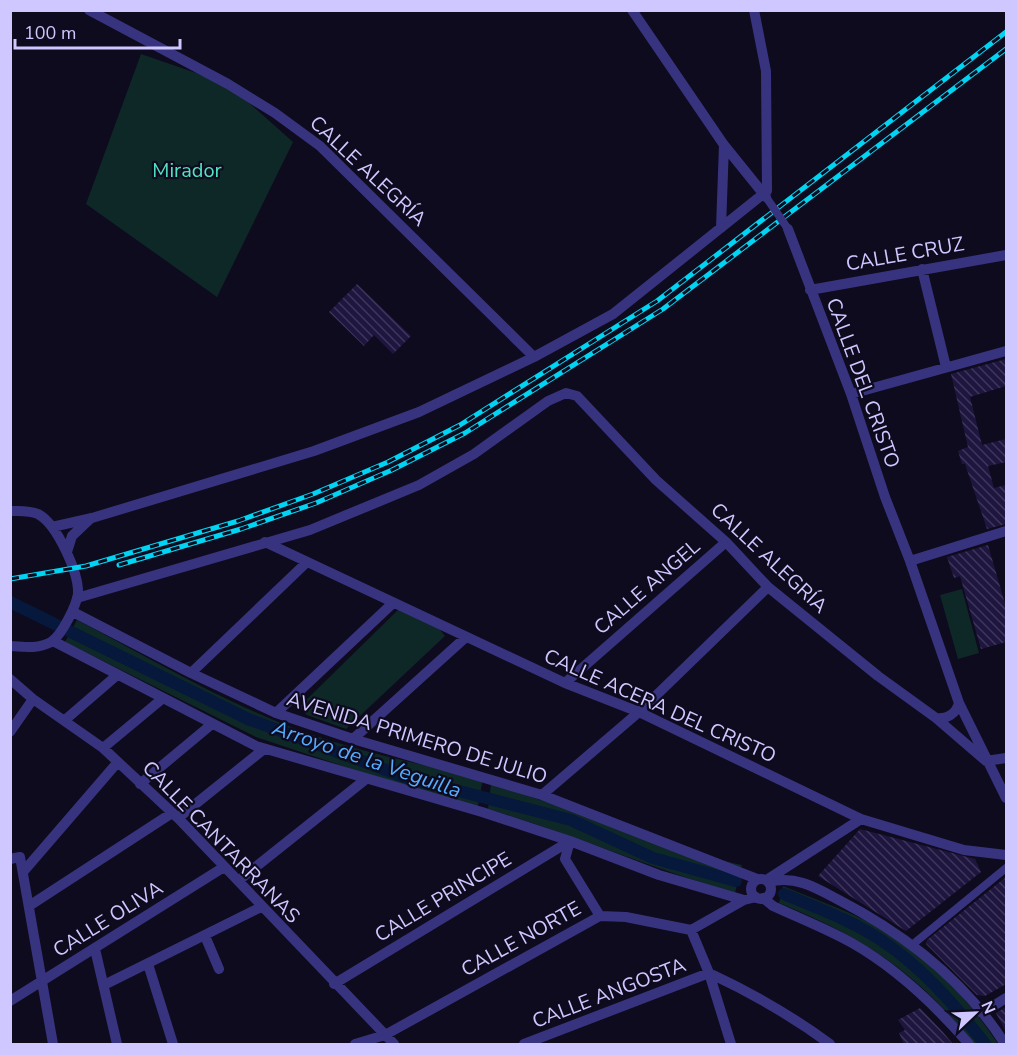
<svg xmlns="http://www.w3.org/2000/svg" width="1017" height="1055" font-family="'Nunito Sans',sans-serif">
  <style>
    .green { fill: #0e2827 }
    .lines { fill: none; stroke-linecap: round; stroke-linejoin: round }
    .canal { stroke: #06183b; stroke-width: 12 }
    .building { fill: url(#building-back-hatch) }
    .pedestrian { stroke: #38337f; stroke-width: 8 }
    .minor { stroke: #38337f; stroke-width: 10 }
    .rail-casing { stroke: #00d4f2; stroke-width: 5 }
    .rail { stroke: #0e0b1e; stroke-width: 3; stroke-dasharray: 9; stroke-linecap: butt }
    .pedestrian-bridge { stroke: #38337f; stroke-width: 8 }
    .labels { text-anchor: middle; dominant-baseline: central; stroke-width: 4.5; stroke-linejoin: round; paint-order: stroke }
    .park-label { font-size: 20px; fill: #4fe4c2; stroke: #0e0b1e }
    .street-label { font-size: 20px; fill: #cfc7ff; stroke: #0e0b1e }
    .water-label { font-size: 21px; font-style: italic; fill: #55acff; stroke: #0e0b1e }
  </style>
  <defs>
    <pattern id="building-back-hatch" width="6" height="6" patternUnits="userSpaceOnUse" patternTransform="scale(1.5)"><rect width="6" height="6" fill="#1f163f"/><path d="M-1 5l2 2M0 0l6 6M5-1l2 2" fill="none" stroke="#3e365c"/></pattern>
  </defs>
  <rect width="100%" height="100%" fill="#0e0b1e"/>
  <!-- green -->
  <path class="green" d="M 141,54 L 228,84 L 293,142 L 217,297 L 86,204 Z
    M 962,589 L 979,653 L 958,659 L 940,595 Z
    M 399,609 L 436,625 L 445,636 L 346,729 L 307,715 L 299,707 Z
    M 77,620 C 150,658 224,703 302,731 C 360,752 422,765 483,778 L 477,811 L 256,737 L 65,642 Z
    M 491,784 L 568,809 L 679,851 L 742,865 L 735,893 C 651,868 572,834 488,809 Z
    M 783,886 C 814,899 847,910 876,926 C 925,953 968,998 998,1044 L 974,1044 C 917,972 863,937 779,903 Z"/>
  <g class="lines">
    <!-- canal -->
    <path class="canal" d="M 10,602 L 248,719 L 405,777 L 571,820 L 653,858 L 736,881
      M 784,894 C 817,908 851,920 881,940 C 922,967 955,1005 985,1044"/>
  </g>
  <!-- building -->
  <path class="building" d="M 357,284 L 411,336 L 393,354 L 374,335 L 364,346 L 329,312 Z
    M 1006,359 L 1006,386 L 970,397 L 982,445 L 1006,439 L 1006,462 L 988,466 L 994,488 L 1006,485 L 1006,524 L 987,529 L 965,464 L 962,464 L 958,451 L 968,447 L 951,374 Z
    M 988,545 L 1006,607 L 1006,642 L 981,649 L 960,576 L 954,578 L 947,557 Z
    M 860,829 L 975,859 L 981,872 L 906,931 L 818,876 Z
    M 1006,877 L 1006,984 L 985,996 L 977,995 L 926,944 L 927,940 Z
    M 1006,1007 L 1006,1032 L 996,1013 Z
    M 920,1008 L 942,1031 L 953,1044 L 904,1044 L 899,1033 L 905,1030 L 898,1020 Z"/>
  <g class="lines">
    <!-- pedestrian -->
    <path class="pedestrian" d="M 912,945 L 1006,868"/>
    <!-- minor -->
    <path class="minor" d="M 89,10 L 228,84 L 275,113 L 320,146 L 534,357
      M 632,10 L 724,145 L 766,197
      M 721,228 L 724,145
      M 788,229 L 851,394 L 885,497 L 910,561 L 959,703 L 1006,798
      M 922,269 L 946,367
      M 810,290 L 1006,255
      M 851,394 L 1006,351
      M 10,511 C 20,511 29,510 38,514 C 57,524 79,573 78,594 C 76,606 62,635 51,642 C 39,649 24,647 10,646
      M 52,527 L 92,518 L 314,451 L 419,412 L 534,357 L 613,314 L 767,191 L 766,71 L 754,10
      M 265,542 L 565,683 L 639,712 L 861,819 L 964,850 L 1006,855
      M 67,552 L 72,536 L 91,518
      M 910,561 L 1006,531
      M 77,598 L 310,530 L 419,485 L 474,454 L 548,401 L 566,393 L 577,396 L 656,480 L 726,542 L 768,587 L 878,676 L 936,718 L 986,761 L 1006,758
      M 73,612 L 191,673 L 276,713 L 353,739 L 542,795 L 757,879
      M 53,641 L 256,746 L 482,812 L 570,841 L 659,875 L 744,900 L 756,897
      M 191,673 L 306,563
      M 10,679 L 33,699 L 103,748 L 178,818 L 394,1044
      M 565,683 L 726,542
      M 276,713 L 393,603
      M 936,718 C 947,719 956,714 959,703
      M 65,720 L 116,676
      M 10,732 L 33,699
      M 353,739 L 466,637
      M 103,748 L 162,699
      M 140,784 L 212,724
      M 542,795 L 639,712 L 768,587
      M 178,818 L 264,749
      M 570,841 L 565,859 L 600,916
      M 10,859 L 20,857 L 53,1044
      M 23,872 L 117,763
      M 768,879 L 861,819
      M751 889a10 10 0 1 1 20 0a10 10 0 1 1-20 0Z
      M 238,881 L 366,779
      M 769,882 C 794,875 815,887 837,899 C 903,933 965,981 1005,1044
      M 763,898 L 773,906 C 799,918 827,929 852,943 C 896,968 936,1006 969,1044
      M 29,906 L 172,813
      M 691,930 L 709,973 L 731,1044
      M 205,936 L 219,969
      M 95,949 L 117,1044
      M 148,964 L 173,1044
      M 334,984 L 570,841
      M 104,985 L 261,907
      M 10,1001 L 224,867
      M 982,1013 L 1006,998
      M 355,1044 L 385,1035 L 600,916 L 626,917 L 691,930 L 744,900
      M 524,1044 L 709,973 C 752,993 792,1016 830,1044"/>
    <defs>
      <path id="rail" d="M 119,565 L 241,529 L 316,503 L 392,470 L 465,433 L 663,309 L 1006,49
        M 10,579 L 86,566 L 238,521 L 313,494 L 388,462 L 460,425 L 657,301 L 1006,32"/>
    </defs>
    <!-- rail casing -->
    <use href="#rail" class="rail-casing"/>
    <!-- rail -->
    <use href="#rail" class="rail"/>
    <!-- pedestrian-bridge -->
    <path class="pedestrian-bridge" d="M 766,197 L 788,229"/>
  </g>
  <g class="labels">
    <!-- park labels -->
    <g class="park-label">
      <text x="187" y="170">Mirador</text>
    </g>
    <!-- street labels -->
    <g class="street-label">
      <text transform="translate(368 171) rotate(43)">CALLE ALEGRÍA</text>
      <text transform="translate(905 254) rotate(-10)">CALLE CRUZ</text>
      <text transform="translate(863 383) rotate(70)">CALLE DEL CRISTO</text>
      <text transform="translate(769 558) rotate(43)">CALLE ALEGRÍA</text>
      <text transform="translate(647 587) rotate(-41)">CALLE ANGEL</text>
      <text transform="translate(660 706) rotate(24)">CALLE ACERA DEL CRISTO</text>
      <text transform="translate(417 738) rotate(17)">AVENIDA PRIMERO DE JULIO</text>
      <text transform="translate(221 842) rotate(46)">CALLE CANTARRANAS</text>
      <text transform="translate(443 897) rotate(-31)">CALLE PRINCIPE</text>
      <text transform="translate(108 919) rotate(-32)">CALLE OLIVA</text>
      <text transform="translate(521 939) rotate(-29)">CALLE NORTE</text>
      <text transform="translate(609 993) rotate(-21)">CALLE ANGOSTA</text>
    </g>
    <!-- water labels -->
    <g class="water-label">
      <text transform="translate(367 759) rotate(19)">Arroyo de la Veguilla</text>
    </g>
  </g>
  <!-- border -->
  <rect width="1017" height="1055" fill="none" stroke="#cfc7ff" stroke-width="24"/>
  <!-- north arrow -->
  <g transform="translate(975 1013) rotate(67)" stroke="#0e0b1e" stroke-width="4.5" paint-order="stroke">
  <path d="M0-4.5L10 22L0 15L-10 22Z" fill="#cfc7ff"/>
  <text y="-9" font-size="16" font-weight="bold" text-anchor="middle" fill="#cfc7ff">N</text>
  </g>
  <!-- scale -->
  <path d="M15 39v9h165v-9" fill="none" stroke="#cfc7ff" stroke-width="3"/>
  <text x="24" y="39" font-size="18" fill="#cfc7ff" stroke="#0e0b1e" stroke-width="4.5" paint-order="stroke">100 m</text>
</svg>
